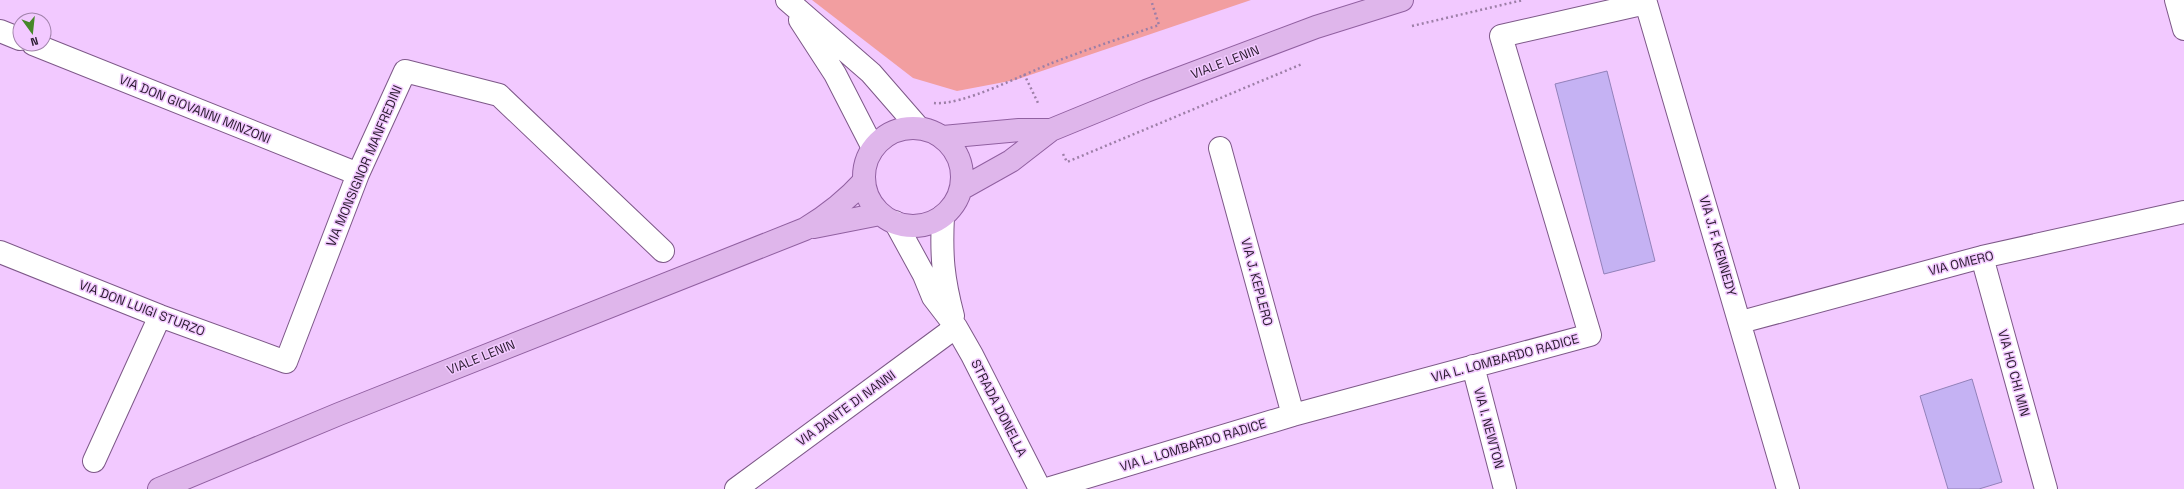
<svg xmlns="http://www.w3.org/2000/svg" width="2184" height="489" font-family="'Space Grotesk',sans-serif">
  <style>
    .green { fill: #f29ea0 }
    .building { fill: #c5b2f3; stroke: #9281b9 }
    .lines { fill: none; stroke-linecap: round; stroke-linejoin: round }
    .minor-casing { stroke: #7d5888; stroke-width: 24 }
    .major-casing { stroke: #9160a1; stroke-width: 24 }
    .path { stroke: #9d7fa7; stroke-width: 2.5; stroke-dasharray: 2 3; stroke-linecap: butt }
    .minor { stroke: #fff; stroke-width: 22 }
    .major { stroke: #dfb6eb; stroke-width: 22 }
    .labels { text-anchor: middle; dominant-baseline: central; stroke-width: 3; stroke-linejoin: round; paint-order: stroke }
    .street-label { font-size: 13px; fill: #2a1b2f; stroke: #f2c9ff }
  </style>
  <rect width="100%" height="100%" fill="#f2c9ff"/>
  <!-- green -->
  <path class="green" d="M 812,0 L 1251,0 L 1015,80 L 957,91 L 913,78 Z"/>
  <!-- building -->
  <path class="building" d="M 1607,71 L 1655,261 L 1604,274 L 1555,84 Z
    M 1972,379 L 2002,482 L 1979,489 L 1948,489 L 1920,396 Z"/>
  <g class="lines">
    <defs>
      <path id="minor" d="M 787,0 L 871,73 L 918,127
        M 2176,0 L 2184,29
        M 800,20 L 835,74 L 873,148
        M 0,31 L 20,39
        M 33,44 L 358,174
        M 1220,148 L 1293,415
        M 943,216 C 941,256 943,278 953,316
        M 895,222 L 924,275 L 933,297 L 956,327 L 972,355 L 1040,489
        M 0,252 L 160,316 L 286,362 L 358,174 L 405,71 L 499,95 L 663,251
        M 1982,257 L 2046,489
        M 1741,322 L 1982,257 L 2184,212
        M 1473,366 L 1505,489
        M 94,461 L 160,316
        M 736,489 L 956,327
        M 1047,489 L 1293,415 L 1590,335 L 1501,36 L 1646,3 L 1788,489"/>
      <path id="major" d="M864 177a49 49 0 1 1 98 0a49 49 0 1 1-98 0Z
        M 943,137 L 1019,130 L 1051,130
        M 961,189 L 1011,161 L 1051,130 L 1146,91 L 1316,27 L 1402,0
        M 814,227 L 880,214
        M 159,489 L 339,414 L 805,229 C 828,215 846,201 864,181"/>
    </defs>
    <!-- minor casing -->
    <use href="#minor" class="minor-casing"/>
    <!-- major casing -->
    <use href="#major" class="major-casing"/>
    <!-- path -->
    <path class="path" d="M 1412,26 L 1523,0
      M 1024,74 L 1038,103
      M 934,103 C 962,106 1024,74 1052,63 C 1088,49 1124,37 1159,25 L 1151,0
      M 1063,154 L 1067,162 L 1302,64"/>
    <!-- minor -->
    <use href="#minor" class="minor"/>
    <!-- major -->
    <use href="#major" class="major"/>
  </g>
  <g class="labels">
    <!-- street labels -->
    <g class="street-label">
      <text transform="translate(1225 62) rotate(-21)">VIALE LENIN</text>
      <text transform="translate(195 109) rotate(22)">VIA DON GIOVANNI MINZONI</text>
      <text transform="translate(364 166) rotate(-67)">VIA MONSIGNOR MANFREDINI</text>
      <text transform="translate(1718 246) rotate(74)">VIA J. F. KENNEDY</text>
      <text transform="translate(1961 263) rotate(-14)">VIA OMERO</text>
      <text transform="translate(1257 282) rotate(75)">VIA J. KEPLERO</text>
      <text transform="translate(142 308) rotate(21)">VIA DON LUIGI STURZO</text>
      <text transform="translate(481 357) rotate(-22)">VIALE LENIN</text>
      <text transform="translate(1505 358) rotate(-15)">VIA L. LOMBARDO RADICE</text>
      <text transform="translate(2014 373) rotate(75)">VIA HO CHI MIN</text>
      <text transform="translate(846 408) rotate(-36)">VIA DANTE DI NANNI</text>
      <text transform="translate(999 408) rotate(63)">STRADA DONELLA</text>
      <text transform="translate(1489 428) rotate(75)">VIA I. NEWTON</text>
      <text transform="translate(1193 445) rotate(-17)">VIA L. LOMBARDO RADICE</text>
    </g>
  </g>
  <!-- north arrow -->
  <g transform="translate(32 32) rotate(165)"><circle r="19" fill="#f2c9ff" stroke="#a283ac"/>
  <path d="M0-3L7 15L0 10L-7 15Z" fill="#458729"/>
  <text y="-6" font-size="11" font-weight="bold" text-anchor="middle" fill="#2a1b2f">N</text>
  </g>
</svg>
